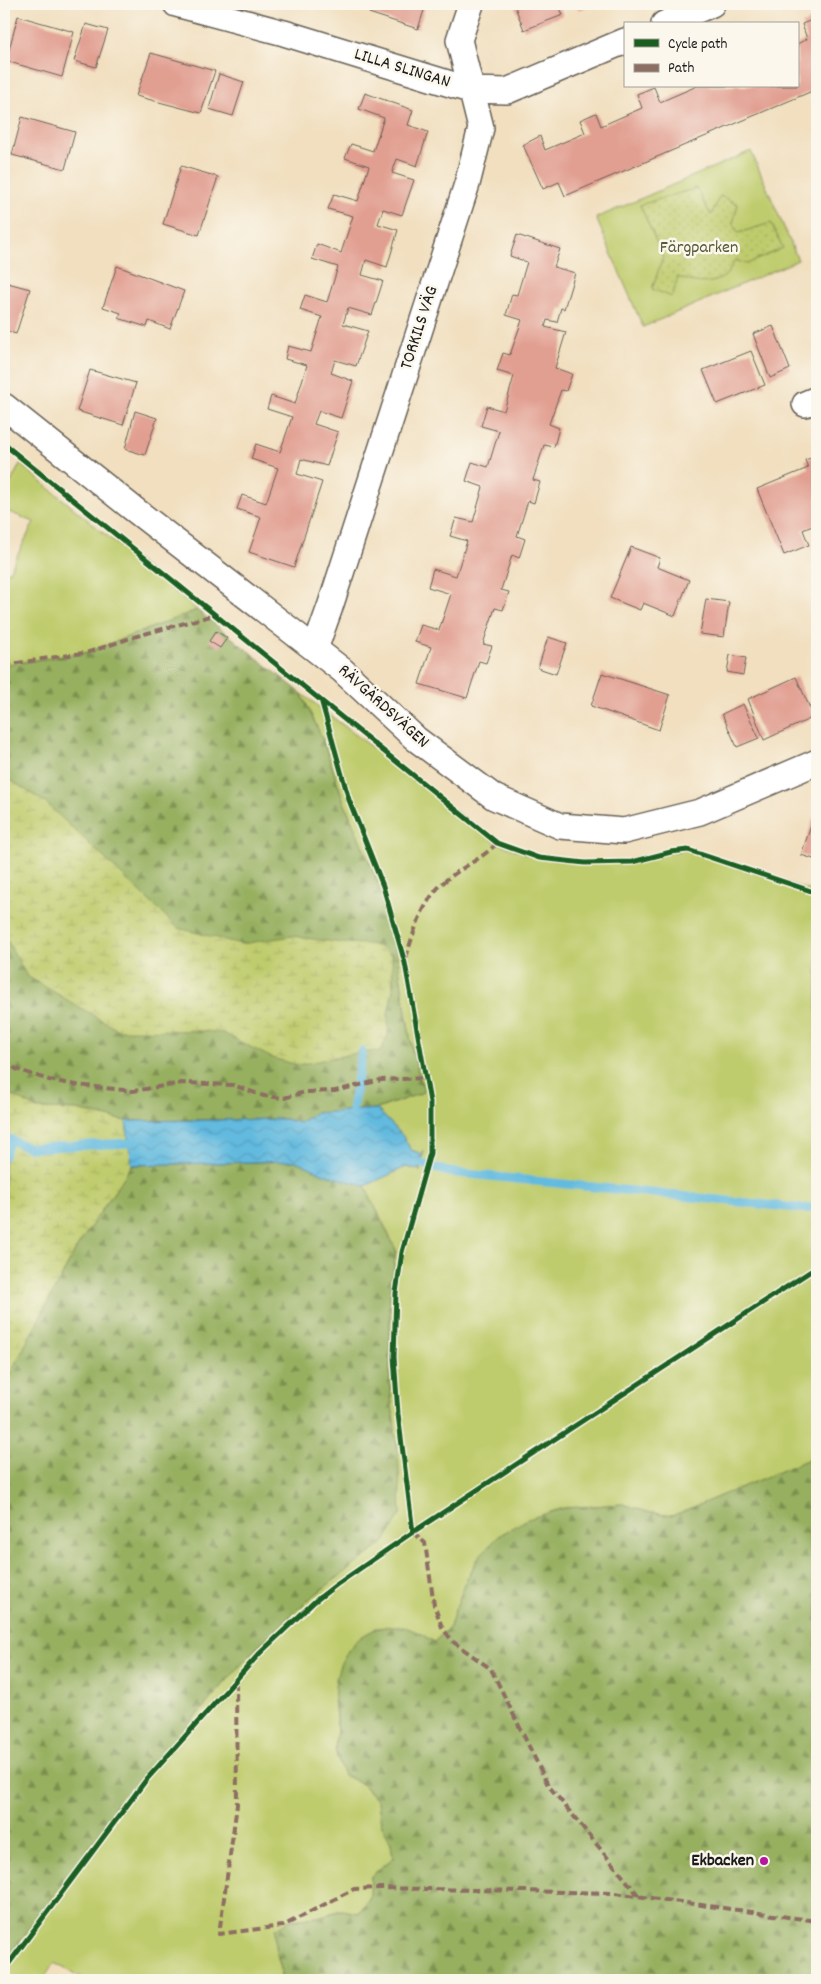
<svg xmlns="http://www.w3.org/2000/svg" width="821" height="1984" font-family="Dekko,sans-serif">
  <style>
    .grass { fill: #bfcc6d; stroke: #6e7444 }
    .forest { fill: url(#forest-firs); stroke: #5a663e }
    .wetland { fill: url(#wetland-marsh); stroke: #6e7444 }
    .park { fill: url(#park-dots); stroke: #6e7444 }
    .water { fill: url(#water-waves); stroke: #3f6b7e }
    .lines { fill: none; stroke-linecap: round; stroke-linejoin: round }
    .stream { stroke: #62badf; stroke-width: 9 }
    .building { fill: #e19f91 }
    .street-casing { stroke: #676055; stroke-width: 28 }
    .street { stroke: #fff; stroke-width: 25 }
    .quiet { stroke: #8d6e63; stroke-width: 4; stroke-dasharray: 8 4; stroke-linecap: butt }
    .cycleway-casing { stroke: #fbf7ec; stroke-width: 8 }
    .cycleway { stroke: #1b5e20; stroke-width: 5 }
    .poi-dot { fill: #b5179e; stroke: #fbf7ec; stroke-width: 2 }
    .labels { text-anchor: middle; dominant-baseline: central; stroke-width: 5; stroke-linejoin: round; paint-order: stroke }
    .street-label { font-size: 18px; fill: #1c1c1c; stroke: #fbf7ec }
    .park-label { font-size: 18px; fill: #555a38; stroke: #fbf7ec }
    .poi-label { font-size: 18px; font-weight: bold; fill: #1c1c1c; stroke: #fbf7ec; text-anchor: end }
  </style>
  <defs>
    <pattern id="forest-firs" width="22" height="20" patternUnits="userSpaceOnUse" patternTransform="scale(1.25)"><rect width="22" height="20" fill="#97b060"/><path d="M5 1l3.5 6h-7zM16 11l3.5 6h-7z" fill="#7a8e4e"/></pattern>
    <pattern id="wetland-marsh" width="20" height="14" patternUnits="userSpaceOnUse" patternTransform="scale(1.25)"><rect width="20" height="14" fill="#bfcc6d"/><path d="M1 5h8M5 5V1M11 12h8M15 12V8" fill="none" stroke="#a4af5e"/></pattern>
    <pattern id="park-dots" width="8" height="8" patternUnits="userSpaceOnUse" patternTransform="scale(1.25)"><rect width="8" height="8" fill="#bfcc6d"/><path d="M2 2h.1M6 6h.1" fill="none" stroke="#a4af5e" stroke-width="1.8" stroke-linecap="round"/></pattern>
    <pattern id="water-waves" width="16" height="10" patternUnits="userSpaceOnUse" patternTransform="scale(1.25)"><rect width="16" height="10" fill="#62badf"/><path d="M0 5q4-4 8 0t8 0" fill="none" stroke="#549fbf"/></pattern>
  </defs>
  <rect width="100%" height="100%" fill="#fbf7ec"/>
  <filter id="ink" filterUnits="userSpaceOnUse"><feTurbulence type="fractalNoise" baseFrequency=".02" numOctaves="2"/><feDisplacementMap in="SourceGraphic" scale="10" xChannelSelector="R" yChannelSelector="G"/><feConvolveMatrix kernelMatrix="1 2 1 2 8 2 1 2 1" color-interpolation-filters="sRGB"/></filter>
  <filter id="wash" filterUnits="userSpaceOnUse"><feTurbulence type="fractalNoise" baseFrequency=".0096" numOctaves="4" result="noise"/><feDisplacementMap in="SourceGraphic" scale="20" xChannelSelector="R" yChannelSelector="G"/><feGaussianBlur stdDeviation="1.12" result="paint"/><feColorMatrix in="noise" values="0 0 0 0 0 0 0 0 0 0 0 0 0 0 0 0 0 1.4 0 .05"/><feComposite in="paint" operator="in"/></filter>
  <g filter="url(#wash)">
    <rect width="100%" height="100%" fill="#f1dfbf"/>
    <!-- grass -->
    <path class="grass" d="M 751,151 L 798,260 L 643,327 L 596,218 Z
      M 20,464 L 197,610 L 89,652 L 4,665 L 4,570 L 9,572 L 34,522 L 9,512 L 4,521 L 4,496 Z
      M 301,693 L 497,843 L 539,858 L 585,863 L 632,862 L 671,852 L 688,850 L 817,893 L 817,1458 L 814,1458 L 672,1516 L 647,1512 L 623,1504 L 564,1508 L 480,1555 L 467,1579 L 455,1610 L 450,1627 L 434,1642 C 412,1628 401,1626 375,1628 L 334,1701 L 337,1727 L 336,1753 L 344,1775 L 362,1784 L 378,1801 L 381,1823 L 391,1843 L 393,1858 L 371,1876 L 370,1897 L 359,1913 L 341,1910 L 318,1917 L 289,1920 L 275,1946 L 281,1969 L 281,1980 L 87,1980 L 54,1963 L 43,1980 L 4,1980 L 4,1964 L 133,1787 L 253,1651 L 308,1600 L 398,1454 L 390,1388 L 390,1297 L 396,1250 L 365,1186 L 406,1167 L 419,1170 L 420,1172 L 424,1151 L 422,1154 L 411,1150 L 402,1135 L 377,1109 L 424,1092 L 412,1049 L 397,956 L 380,888 L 344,802 L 323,740 Z"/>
    <!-- forest -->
    <path class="forest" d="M 197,610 L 301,693 L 323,740 L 344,802 L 380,888 L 397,956 L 412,1049 L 424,1092 L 377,1109 L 315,1113 L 299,1123 L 285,1119 L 126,1121 L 76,1110 L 37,1109 L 8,1093 L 4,1089 L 4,665 L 89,652 Z
      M 296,1161 L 324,1174 L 365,1186 L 396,1250 L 390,1297 L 390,1388 L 398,1454 L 401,1513 L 385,1542 L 308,1600 L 253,1651 L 133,1787 L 4,1964 L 4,1393 L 7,1380 L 77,1247 L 132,1165 Z
      M 814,1457 L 817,1458 L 817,1980 L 281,1980 L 281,1969 L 275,1946 L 275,1929 L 289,1920 L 318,1917 L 342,1910 L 359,1913 L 370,1897 L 371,1876 L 393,1858 L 391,1843 L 381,1823 L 378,1801 L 362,1784 L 344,1775 C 341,1768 337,1760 336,1753 C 334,1745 337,1735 337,1726 C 336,1711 333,1696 336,1680 C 341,1650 364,1626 395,1626 C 409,1626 423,1635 434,1642 L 450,1627 L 455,1610 L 467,1579 L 480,1555 L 500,1535 L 528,1519 L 564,1508 L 623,1504 L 647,1512 L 672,1516 Z"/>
    <!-- wetland -->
    <path class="wetland" d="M 4,776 L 46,803 L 178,928 L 241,944 L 292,936 L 342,943 L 369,944 L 383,948 L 392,957 L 393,989 L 388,1014 L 388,1035 L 381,1051 L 362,1052 L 298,1065 L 272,1058 L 223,1033 L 205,1031 L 118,1030 L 27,976 L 4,935 Z
      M 4,1089 L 8,1093 L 37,1109 L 76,1110 L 126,1121 L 132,1165 L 77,1247 L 7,1380 L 4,1393 Z"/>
    <!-- park -->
    <path class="park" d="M 696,188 L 711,215 L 720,196 L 738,204 L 733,223 L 738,233 L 771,223 L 783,248 L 747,264 L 735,260 C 732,264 730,271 727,274 C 713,287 693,283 678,277 L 672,297 L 652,289 L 663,257 L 640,205 Z"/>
    <!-- water -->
    <path class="water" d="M 377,1109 L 402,1135 L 411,1150 L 422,1154 L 419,1170 L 406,1167 L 365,1186 L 324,1174 L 296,1161 L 132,1165 L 126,1121 L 285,1119 L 299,1123 L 315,1113 Z"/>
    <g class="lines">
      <!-- stream -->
      <path class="stream" d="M 352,1110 L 362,1052
        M 4,1137 L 30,1148 L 129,1143
        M 4,1156 L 10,1139
        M 420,1163 L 448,1172 L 807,1209 L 817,1205"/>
    </g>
    <g id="blocks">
      <!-- building -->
      <path class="building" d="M 372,4 L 426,4 L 418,29 L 369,13 Z
        M 514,4 L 558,4 L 563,15 L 524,30 Z
        M 576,4 L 593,4 L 579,10 Z
        M 18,16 L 74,32 L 62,77 L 6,61 Z
        M 817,18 L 817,89 L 565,196 L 559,182 L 543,189 L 523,145 L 540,136 L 545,150 L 585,133 L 580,120 L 596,113 L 601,126 L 642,108 L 637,94 L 654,87 L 660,102 L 697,86 L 797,86 L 797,44 L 807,39 L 802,24 Z
        M 86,24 L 108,30 L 96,67 L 74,61 Z
        M 151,53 L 215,71 L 201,113 L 136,96 Z
        M 219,74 L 244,82 L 233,116 L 209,109 Z
        M 365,93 L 413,110 L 408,125 L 428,132 L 417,166 L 397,159 L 392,173 L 414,180 L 402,215 L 383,209 L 378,224 L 398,230 L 387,267 L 366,260 L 362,275 L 383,281 L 372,315 L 348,308 L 343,324 L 368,331 L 356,366 L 335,360 L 331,373 L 353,381 L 341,418 L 319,411 L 314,424 L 338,432 L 327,466 L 301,459 L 297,474 L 322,482 L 294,567 L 249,552 L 261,517 L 237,509 L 242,495 L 266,503 L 278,468 L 251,459 L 256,444 L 280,452 L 292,417 L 267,409 L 271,396 L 295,404 L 307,365 L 285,359 L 288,346 L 311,352 L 322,317 L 300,310 L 305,295 L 327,302 L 338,267 L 312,259 L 317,244 L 341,253 L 353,216 L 328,209 L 334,194 L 358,201 L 369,166 L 345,158 L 351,144 L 373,151 L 384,118 L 359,109 Z
        M 22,117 L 75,132 L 65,169 L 12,155 Z
        M 181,166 L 218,177 L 199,235 L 163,224 Z
        M 517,235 L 560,249 L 554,267 L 575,273 L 564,309 L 561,308 L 557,322 L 547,320 L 545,327 L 566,332 L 555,368 L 572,374 L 566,391 L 561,390 L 549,424 L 559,428 L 554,447 L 544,445 L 533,480 L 540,482 L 534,503 L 528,501 L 517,536 L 525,539 L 519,558 L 512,555 L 501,590 L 509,592 L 503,610 L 495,608 L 483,644 L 492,646 L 486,663 L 479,661 L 467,698 L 419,684 L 431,647 L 415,642 L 421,625 L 439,630 L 451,594 L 428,587 L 433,569 L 456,576 L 467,541 L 450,536 L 456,518 L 473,522 L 483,487 L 466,481 L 472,462 L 488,467 L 499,431 L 481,426 L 487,406 L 504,411 L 514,376 L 497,371 L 503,353 L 510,355 L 522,320 L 506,315 L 512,294 L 517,295 L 527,262 L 510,256 Z
        M 117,266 L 184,291 L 170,329 L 149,321 L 147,327 L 118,318 L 121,313 L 103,307 Z
        M 4,282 L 30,289 L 16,334 L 4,330 Z
        M 773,326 L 790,369 L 770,378 L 753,334 Z
        M 751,351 L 765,385 L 717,404 L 703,370 Z
        M 90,370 L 136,383 L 123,425 L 77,411 Z
        M 135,411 L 157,418 L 145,455 L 125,449 Z
        M 817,456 L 817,524 L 803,530 L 809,545 L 784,555 L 757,489 L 808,468 L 805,460 Z
        M 631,547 L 660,558 L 657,567 L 689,580 L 675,616 L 643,603 L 640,610 L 610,598 Z
        M 706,599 L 729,602 L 724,637 L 700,634 Z
        M 216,631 L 227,638 L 220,648 L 209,641 Z
        M 548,637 L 567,643 L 556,674 L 538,668 Z
        M 730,655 L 746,658 L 743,675 L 727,672 Z
        M 602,673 L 670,695 L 659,730 L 591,706 Z
        M 796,677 L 814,717 L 764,740 L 748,699 Z
        M 743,704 L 759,738 L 737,747 L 722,714 Z
        M 814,817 L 817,819 L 817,860 L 801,855 Z"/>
    </g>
  </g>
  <g filter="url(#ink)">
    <use href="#blocks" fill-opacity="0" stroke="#676055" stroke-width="1"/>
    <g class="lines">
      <defs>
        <path id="street" d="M 176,4 L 284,33 L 470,90 L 507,91 L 625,41
          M 664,24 L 712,4
          M 805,404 L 817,399
          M 4,406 L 131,507 L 342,670 L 416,739 L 494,797 L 560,826 L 624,831 L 700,812 L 817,762
          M 315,649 L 330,607 L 467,184 L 481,128 L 459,40 L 471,4"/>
      </defs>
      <!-- street casing -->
      <use href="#street" class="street-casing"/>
      <!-- street -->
      <use href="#street" class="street"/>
      <!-- quiet -->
      <path class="quiet" d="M 4,665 L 89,652 L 137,636 L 214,615
        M 406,958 C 413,933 423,900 444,882 C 461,867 481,860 497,843
        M 4,1060 L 16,1069 L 49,1080 L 77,1085 L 133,1091 L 182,1083 L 233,1085 L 264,1096 L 284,1098 L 305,1092 L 335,1091 L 381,1080 L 426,1078
        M 413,1532 L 425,1543 L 434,1605 L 442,1627 L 452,1641 L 491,1669 L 548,1785 L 639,1896
        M 236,1681 L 237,1805 L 219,1934 L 283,1926 L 354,1889 L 381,1888 L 615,1893 L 817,1921"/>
      <defs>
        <path id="cycleway" d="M 4,444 L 497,843 L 539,858 L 585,863 L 632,862 L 671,852 L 688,850 L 817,893
          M 322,703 L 349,800 L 383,886 L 405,963 L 430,1102 L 430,1153 L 402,1252 L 396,1293 L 394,1357 L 398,1414 L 413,1532
          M 4,1970 L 146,1780 L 260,1653 L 314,1602 L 336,1585 L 413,1532 L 817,1267"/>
      </defs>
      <!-- cycleway casing -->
      <use href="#cycleway" class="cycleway-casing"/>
      <!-- cycleway -->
      <use href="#cycleway" class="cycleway"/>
    </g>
  </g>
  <!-- markers -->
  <circle class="poi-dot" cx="764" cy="1861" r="5"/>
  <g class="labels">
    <!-- street labels -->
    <g class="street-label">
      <text transform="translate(402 69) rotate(17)">LILLA SLINGAN</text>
      <text transform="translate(420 328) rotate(-72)">TORKILS VÄG</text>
      <text transform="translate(383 707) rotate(42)">RÄVGÄRDSVÄGEN</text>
    </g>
    <!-- park labels -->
    <g class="park-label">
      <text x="699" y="248">Färgparken</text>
    </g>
    <!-- poi labels -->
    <g class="poi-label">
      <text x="754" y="1861">Ekbacken</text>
    </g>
  </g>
  <!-- margin -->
  <rect width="821" height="1984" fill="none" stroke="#fbf7ec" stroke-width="20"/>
  <!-- legend -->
  <rect x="624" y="22" width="175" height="65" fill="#fbf7ec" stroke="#a29f99"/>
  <rect x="634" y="39" width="25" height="8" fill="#1b5e20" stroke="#a29f99"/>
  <text x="668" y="48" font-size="15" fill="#1c1c1c">Cycle path</text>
  <rect x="634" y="64" width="25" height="8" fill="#8d6e63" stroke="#a29f99"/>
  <text x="668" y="72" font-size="15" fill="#1c1c1c">Path</text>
</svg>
